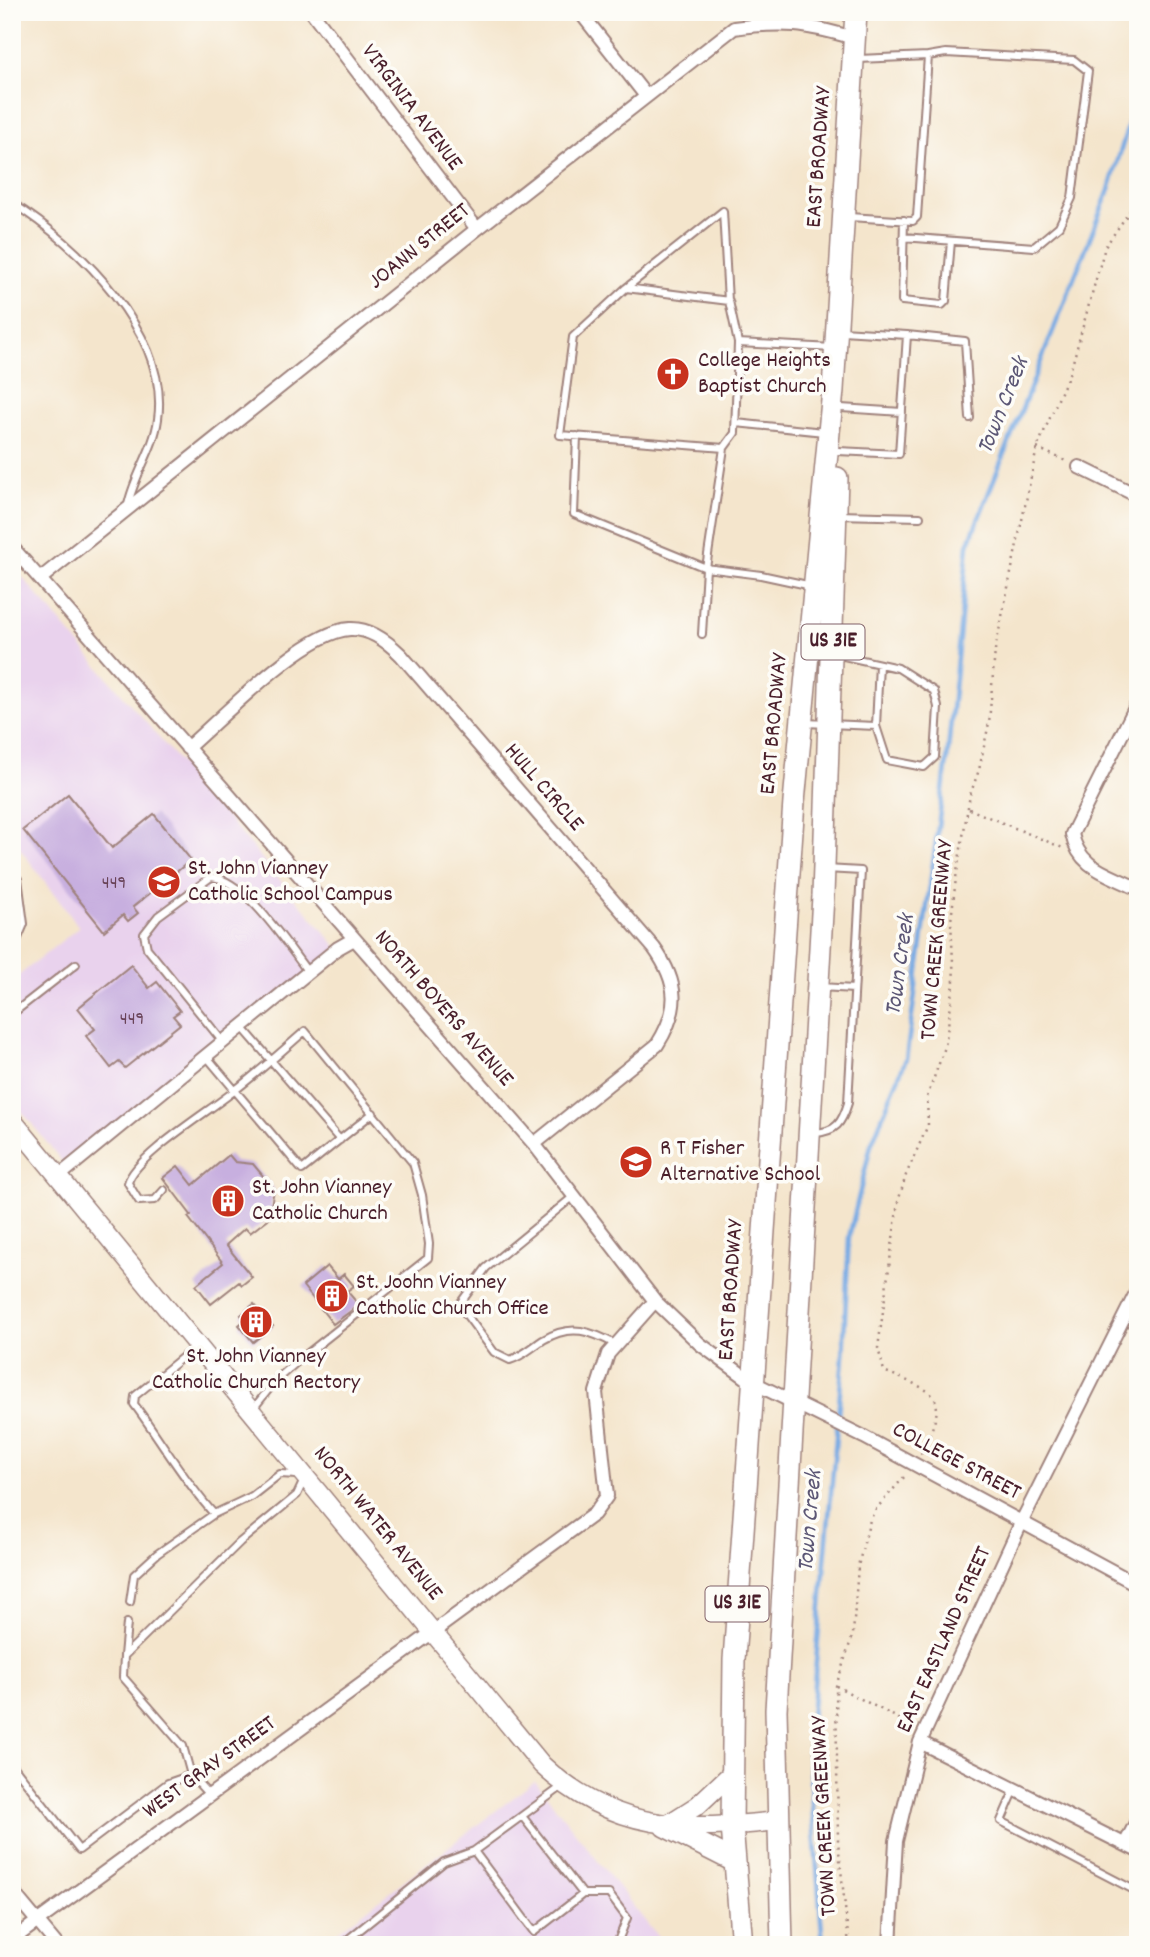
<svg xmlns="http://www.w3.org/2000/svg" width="1150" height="1957" font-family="Dekko,sans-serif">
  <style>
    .built { fill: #e9d2ed }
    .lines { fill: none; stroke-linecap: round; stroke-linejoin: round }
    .stream { stroke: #77aae4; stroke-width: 4.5 }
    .building { fill: #c7afdf }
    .lane-casing { stroke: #9f827c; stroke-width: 10 }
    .street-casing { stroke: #9f827c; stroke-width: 16 }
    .secondary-casing { stroke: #9f827c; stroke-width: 21 }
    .primary-casing { stroke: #9f827c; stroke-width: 24 }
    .path { stroke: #9f827c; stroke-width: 2.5; stroke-dasharray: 2 5; stroke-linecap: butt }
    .lane { stroke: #fff; stroke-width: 6 }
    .street { stroke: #fff; stroke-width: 12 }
    .secondary { stroke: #fff; stroke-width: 18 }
    .primary { stroke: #fff; stroke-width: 21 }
    .labels { text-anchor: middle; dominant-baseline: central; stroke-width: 7; stroke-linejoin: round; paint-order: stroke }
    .number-label { font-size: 19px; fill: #694358 }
    .shield { fill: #fdfcf7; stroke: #806168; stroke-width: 2 }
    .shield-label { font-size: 21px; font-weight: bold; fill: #4a1f2b }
    .street-label { font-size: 23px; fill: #4a1f2b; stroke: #fdfcf7 }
    .poi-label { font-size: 23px; fill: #4a1f2b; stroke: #fdfcf7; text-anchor: start }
    .water-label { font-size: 24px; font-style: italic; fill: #5c5775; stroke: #fdfcf7 }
  </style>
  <rect width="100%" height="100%" fill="#fdfcf7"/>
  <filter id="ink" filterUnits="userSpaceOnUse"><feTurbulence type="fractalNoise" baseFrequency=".0143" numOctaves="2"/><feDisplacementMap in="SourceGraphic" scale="14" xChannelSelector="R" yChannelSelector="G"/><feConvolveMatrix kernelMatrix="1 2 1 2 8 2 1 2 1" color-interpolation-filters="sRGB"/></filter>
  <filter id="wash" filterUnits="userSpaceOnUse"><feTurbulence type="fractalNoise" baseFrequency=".00686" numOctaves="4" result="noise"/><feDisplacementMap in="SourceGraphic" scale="28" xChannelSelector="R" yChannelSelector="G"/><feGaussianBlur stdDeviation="1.57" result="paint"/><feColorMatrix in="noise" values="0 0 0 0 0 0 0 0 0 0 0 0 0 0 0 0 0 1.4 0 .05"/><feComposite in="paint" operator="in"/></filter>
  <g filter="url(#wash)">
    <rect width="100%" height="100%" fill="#f4e5cc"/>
    <!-- built -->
    <path class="built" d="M 12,565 L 338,948 L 68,1169 L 12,1099 L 12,981 L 79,927 L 12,838 Z
      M 535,1781 L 664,1945 L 320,1945 Z"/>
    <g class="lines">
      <!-- stream -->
      <path class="stream" d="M 823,1945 L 808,1752 L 843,1358 L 849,1237 L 871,1145 L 906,1059 L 947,761 L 968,545 L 1109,190 L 1134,106 L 1137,36 L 1126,12"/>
    </g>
    <g id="blocks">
      <!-- building -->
      <path class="building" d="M 68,794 L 112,848 L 154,814 L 191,860 L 133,907 L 138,913 L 128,921 L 123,915 L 104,931 L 23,830 Z
        M 131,965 L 149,988 L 157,982 L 180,1011 L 173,1016 L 180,1024 L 125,1068 L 119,1062 L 111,1068 L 86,1036 L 95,1029 L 78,1008 Z
        M 229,1155 L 235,1162 L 253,1164 L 274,1189 L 271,1206 L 276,1213 L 250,1233 L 245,1228 L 226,1245 L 252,1277 L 242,1285 L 239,1282 L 211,1304 L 196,1285 L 223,1263 L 188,1217 L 191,1215 L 163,1178 L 178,1166 L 193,1185 Z
        M 327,1266 L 338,1279 L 344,1274 L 354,1286 L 347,1291 L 359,1305 L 333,1324 L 303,1286 Z
        M 254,1304 L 273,1326 L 253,1342 L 239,1325 L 245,1320 L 241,1315 Z"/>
    </g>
  </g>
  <g filter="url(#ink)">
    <use href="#blocks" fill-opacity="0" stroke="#9f827c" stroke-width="2"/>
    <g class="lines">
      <defs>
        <path id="lane" d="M 12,203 C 78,244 170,334 158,419 C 154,450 134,475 128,505
          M 849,217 L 913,221 L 917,217 L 928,56 L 858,59
          M 904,220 L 902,301 L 942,305 L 946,301 L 951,241
          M 903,237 L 1034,247 L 1059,226 L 1072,198 L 1088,71 L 1074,60 L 946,53 L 928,56
          M 626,288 L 723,211 L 728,301
          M 907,335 L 965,341 L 970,418
          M 841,408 L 902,412
          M 736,423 L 824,432
          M 577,436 L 574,514 L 706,568 L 724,448 L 735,433 L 738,343 L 833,348
          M 724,448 L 560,435 L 573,337 L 626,288 L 729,301 L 738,343
          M 838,451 L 899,454 L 907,335 L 842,331
          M 838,515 L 920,517
          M 702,634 L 706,568 L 761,575 L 812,586
          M 805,723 L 876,726 L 887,760 L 924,767 L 935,757 L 938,707 L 934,691 L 898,668 L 835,654
          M 876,726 L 879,664
          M 12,876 L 18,879 L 24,924 L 12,952
          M 821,987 L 854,989
          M 12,1014 L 76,964
          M 243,1028 L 340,1140
          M 223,1042 L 147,948 L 144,934 L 158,916 L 211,877 C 245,879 287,945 308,972
          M 207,1057 L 302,1170 L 373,1113
          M 814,1133 C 836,1132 842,1123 848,1103 L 861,871 L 826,869
          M 164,1190 L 155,1200 L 139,1201 L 128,1183 C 134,1157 211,1110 234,1091 C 259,1072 282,1051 305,1031 L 413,1163 L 422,1195 L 429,1244 L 428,1258 L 298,1361 L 277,1379 L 253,1409
          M 574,1196 L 486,1268 L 459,1305 L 494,1352 L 510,1360 C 523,1356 531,1348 543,1340 C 571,1323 591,1331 617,1345
          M 195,1347 L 135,1396 L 134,1404 C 161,1440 184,1481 214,1514
          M 130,1602 L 134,1575 L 157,1554 L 214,1514 L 252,1496 L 280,1474 L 297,1475
          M 124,1656 L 127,1623
          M 15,1768 L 79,1850 L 168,1783 L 191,1775
          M 1015,1789 L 1001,1821 L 1138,1892
          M 209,1795 L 191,1775 L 183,1746 L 123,1677 L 124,1656 L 240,1542 L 297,1495 L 304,1480
          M 522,1816 L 583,1894 L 609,1894 L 627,1918 L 618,1941 L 612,1945
          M 474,1851 L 534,1932 L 583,1894
          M 341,1945 L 444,1862 L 474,1851 L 564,1785"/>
        <path id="street" d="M 312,12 L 477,229
          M 580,12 L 646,96
          M 1079,467 L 1138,496
          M 12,547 L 534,1144 L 655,1301 L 700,1344 L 752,1382 L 864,1437 L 1138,1585
          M 40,579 L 477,229 L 734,28 C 785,21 805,24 854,38
          M 1138,702 L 1072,834 C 1079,869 1108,873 1138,889
          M 187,748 C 223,717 305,631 350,629 C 370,628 388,642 401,655 L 654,948 C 679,983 680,1009 657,1045 L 534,1144
          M 59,1176 L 338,948 L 354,939
          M 920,1742 L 1138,1851
          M 1125,1844 L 1138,1819
          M 12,1891 L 57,1945
          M 12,1940 L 594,1514 L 607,1496 L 596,1392 L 608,1354 L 655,1301
          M 890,1945 L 896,1841 L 920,1742 L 1022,1521 L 1138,1289"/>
        <path id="secondary" d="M 12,1120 L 542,1765 C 613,1832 687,1831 778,1821
          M 665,1826 L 698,1805 L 732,1773"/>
        <path id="primary" d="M 665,1826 L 734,1861
          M 742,1945 L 732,1826 L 734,1660 L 794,802 L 833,390 L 856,12
          M 782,1945 L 776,1710 L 823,896 L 837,478"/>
      </defs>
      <!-- lane casing -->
      <use href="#lane" class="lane-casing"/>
      <!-- street casing -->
      <use href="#street" class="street-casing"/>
      <!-- secondary casing -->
      <use href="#secondary" class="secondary-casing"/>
      <!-- primary casing -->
      <use href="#primary" class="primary-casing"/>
      <!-- path -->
      <path class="path" d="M 1037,448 L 1066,461
        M 969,809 L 1063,848
        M 921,1454 C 950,1392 940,1395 884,1371 L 878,1348 L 898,1202 L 906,1175 L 928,1125 L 927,1097 L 945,1047 L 954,982 L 951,921 L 956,878 L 970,795 L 979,770 L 989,723 L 995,650 L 1037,448 L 1071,369 L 1105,247 L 1138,199
        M 836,1686 L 913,1726
        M 849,1945 L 838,1841 L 836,1686 L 853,1634 L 858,1566 L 870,1520 L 876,1509 L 905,1476"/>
      <!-- lane -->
      <use href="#lane" class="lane"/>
      <!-- street -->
      <use href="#street" class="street"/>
      <!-- secondary -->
      <use href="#secondary" class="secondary"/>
      <!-- primary -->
      <use href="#primary" class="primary"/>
    </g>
  </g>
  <!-- icons -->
  <defs>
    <symbol id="church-disc" viewBox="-11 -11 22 22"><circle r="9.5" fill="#c8321e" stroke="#fdfcf7"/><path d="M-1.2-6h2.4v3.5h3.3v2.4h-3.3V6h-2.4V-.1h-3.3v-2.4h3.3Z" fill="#fff"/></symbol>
    <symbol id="school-disc" viewBox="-11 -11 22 22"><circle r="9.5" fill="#c8321e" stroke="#fdfcf7"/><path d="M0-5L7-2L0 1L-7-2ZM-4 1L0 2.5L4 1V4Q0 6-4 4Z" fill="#fff"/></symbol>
    <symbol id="building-disc" viewBox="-11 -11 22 22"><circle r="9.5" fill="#c8321e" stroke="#fdfcf7"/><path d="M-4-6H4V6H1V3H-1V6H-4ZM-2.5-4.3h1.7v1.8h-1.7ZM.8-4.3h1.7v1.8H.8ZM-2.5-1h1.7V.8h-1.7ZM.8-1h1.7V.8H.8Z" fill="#fff"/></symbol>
  </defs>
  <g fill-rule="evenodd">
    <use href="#church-disc" x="654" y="355" width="38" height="38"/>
    <use href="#school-disc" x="145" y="863" width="38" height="38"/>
    <use href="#school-disc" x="617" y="1143" width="38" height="38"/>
    <use href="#building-disc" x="209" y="1182" width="38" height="38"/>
    <use href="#building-disc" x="313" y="1277" width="38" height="38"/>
    <use href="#building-disc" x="237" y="1303" width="38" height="38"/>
  </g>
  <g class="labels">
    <!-- number labels -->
    <g class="number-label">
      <text x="114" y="884">449</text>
      <text x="132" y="1020">449</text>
    </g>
    <!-- shield labels -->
    <g class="shield">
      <rect x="801.5" y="624.5" width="63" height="35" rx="5"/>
      <rect x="705.5" y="1586.5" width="63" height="35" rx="5"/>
    </g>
    <g class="shield-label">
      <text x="833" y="642">US 31E</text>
      <text x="737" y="1604">US 31E</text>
    </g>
    <!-- street labels -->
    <g class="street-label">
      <text transform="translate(411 108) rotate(53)">VIRGINIA AVENUE</text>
      <text transform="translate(820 157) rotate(-86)">EAST BROADWAY</text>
      <text transform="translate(420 247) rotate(-39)">JOANN STREET</text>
      <text transform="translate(775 724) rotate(-85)">EAST BROADWAY</text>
      <text transform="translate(543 788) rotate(49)">HULL CIRCLE</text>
      <text transform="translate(938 940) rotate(-85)">TOWN CREEK GREENWAY</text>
      <text transform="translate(443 1009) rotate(49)">NORTH BOYERS AVENUE</text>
      <text transform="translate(732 1290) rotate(-86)">EAST BROADWAY</text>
      <text transform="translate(956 1462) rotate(28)">COLLEGE STREET</text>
      <text transform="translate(377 1524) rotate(51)">NORTH WATER AVENUE</text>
      <text transform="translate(945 1640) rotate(-66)">EAST EASTLAND STREET</text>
      <text transform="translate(210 1768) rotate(-36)">WEST GRAY STREET</text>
      <text transform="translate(825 1816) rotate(-93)">TOWN CREEK GREENWAY</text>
    </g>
    <!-- poi labels -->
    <g class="poi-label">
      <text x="698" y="361">College Heights<tspan x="698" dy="26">Baptist Church</tspan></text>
      <text x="188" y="869">St. John Vianney<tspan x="188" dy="26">Catholic School Campus</tspan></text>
      <text x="660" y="1149">R T Fisher<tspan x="660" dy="26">Alternative School</tspan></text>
      <text x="252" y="1188">St. John Vianney<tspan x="252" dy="26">Catholic Church</tspan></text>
      <text x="356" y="1283">St. Joohn Vianney<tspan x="356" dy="26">Catholic Church Office</tspan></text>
      <text x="256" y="1357" text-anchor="middle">St. John Vianney<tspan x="256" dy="26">Catholic Church Rectory</tspan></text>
    </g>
    <!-- water labels -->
    <g class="water-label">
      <text transform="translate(1004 406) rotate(-68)">Town Creek</text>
      <text transform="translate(901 965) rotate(-82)">Town Creek</text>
      <text transform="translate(811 1521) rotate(-85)">Town Creek</text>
    </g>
  </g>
  <!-- margin -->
  <rect width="1150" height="1957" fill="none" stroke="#fdfcf7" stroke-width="42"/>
</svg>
